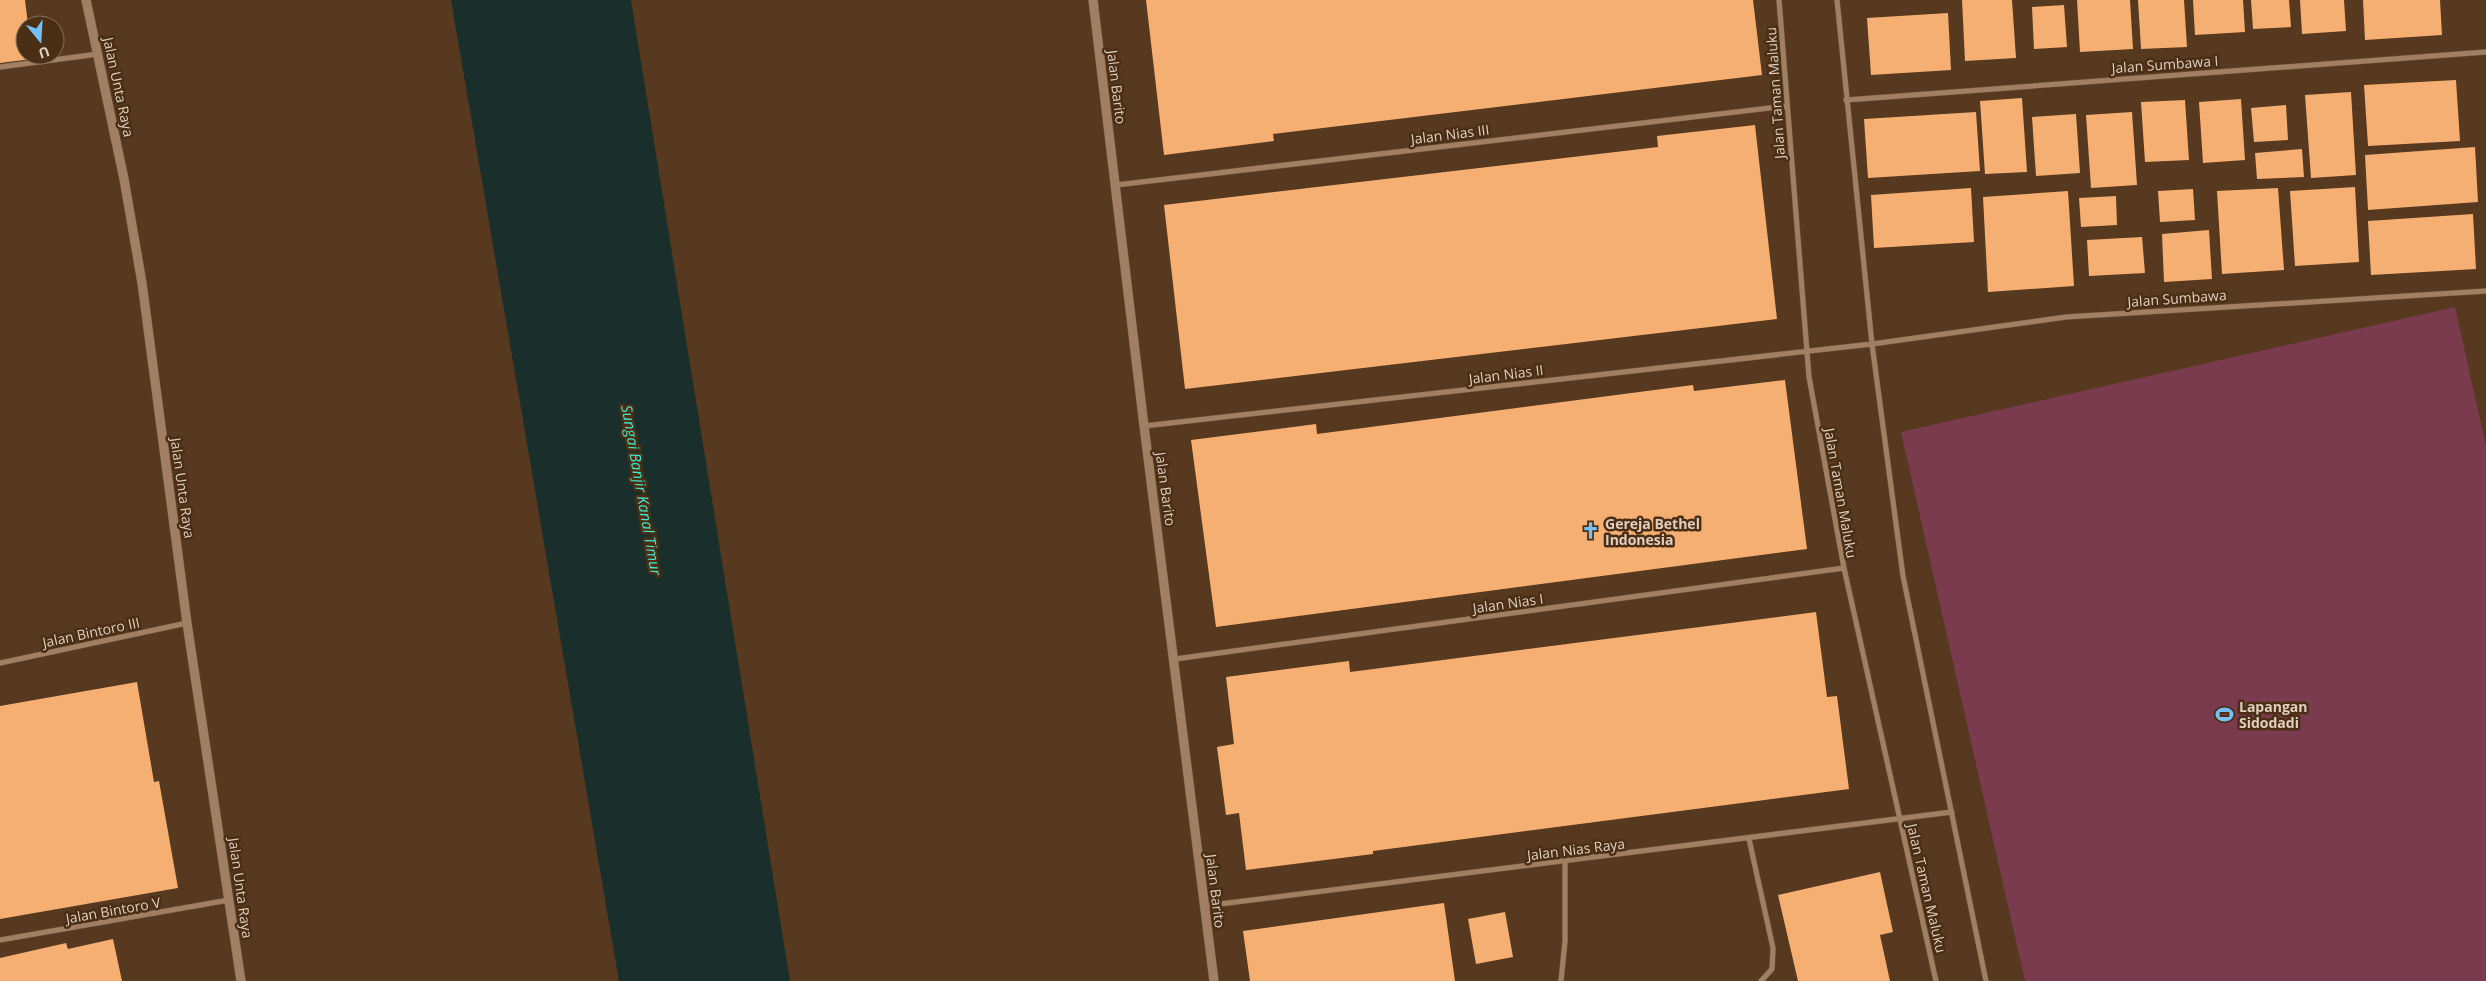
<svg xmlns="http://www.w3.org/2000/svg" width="2486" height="981" font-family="'Open Sans',sans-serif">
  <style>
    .green { fill: #7b3b4f }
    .water { fill: #1a2f2b }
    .building { fill: #f6af72 }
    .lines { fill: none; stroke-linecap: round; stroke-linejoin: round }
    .minor-casing { stroke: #6f5741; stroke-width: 6 }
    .tertiary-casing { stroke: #6f5741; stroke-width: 10 }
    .minor { stroke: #a07f63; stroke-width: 5 }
    .tertiary { stroke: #a07f63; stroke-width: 9 }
    .labels { text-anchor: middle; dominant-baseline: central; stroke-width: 5; stroke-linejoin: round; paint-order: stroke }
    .street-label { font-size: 14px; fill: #e0cebf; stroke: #4b2f15 }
    .poi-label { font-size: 14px; font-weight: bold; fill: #e0cebf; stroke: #4b2f15; text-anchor: start }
    .water-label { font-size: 15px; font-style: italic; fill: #3fe8d0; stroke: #4b2f15 }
  </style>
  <rect width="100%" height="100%" fill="#56391f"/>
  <!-- green -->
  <path class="green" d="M 2455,307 L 2486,446 L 2486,981 L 2025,981 L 1901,432 Z"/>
  <!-- water -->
  <path class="water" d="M 451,0 L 631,0 L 790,981 L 619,981 Z"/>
  <!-- building -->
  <path class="building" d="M 0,0 L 25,0 L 28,25 L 25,25 L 25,55 L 32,55 L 32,59 L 0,63 Z
    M 1146,0 L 1753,0 L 1762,75 L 1273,134 L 1274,141 L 1164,155 Z
    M 1962,0 L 2012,0 L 2016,58 L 1965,61 Z
    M 2077,0 L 2130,0 L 2133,49 L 2080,52 Z
    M 2138,0 L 2184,0 L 2187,47 L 2141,49 Z
    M 2193,0 L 2243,0 L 2245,32 L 2195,35 Z
    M 2251,0 L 2289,0 L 2291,27 L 2253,29 Z
    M 2300,0 L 2344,0 L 2346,31 L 2302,34 Z
    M 2363,0 L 2440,0 L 2442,35 L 2365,40 Z
    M 2064,5 L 2067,47 L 2034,49 L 2032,7 Z
    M 1948,13 L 1951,70 L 1871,75 L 1867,18 Z
    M 2456,80 L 2460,141 L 2368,146 L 2364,85 Z
    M 2351,92 L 2356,175 L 2311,178 L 2305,95 Z
    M 2022,98 L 2027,172 L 1985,174 L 1980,101 Z
    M 2241,99 L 2245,160 L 2203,163 L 2199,102 Z
    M 2185,100 L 2189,160 L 2145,162 L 2141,102 Z
    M 2286,105 L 2288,140 L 2254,142 L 2251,108 Z
    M 1976,112 L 1980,171 L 1868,178 L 1864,119 Z
    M 2132,112 L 2137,185 L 2091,188 L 2086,115 Z
    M 2076,114 L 2080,173 L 2036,176 L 2032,117 Z
    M 1755,125 L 1777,319 L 1185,389 L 1164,205 L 1658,147 L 1657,136 Z
    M 2475,147 L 2478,202 L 2368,210 L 2365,155 Z
    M 2302,149 L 2304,177 L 2257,179 L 2255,153 Z
    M 2355,187 L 2359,262 L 2295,266 L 2290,191 Z
    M 1971,188 L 1974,242 L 1874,248 L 1871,195 Z
    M 2278,188 L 2284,270 L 2222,274 L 2217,191 Z
    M 2193,189 L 2195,220 L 2160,222 L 2158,191 Z
    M 2068,191 L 2074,286 L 1988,292 L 1983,197 Z
    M 2116,196 L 2117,225 L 2081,227 L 2079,198 Z
    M 2473,214 L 2476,269 L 2371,275 L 2368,221 Z
    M 2209,230 L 2212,279 L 2164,282 L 2162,234 Z
    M 2142,237 L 2145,273 L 2089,276 L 2087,240 Z
    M 1785,380 L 1807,549 L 1216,627 L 1191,440 L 1316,424 L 1317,434 L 1693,385 L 1694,391 Z
    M 1816,612 L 1827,697 L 1837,696 L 1849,789 L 1373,851 L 1373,854 L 1246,870 L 1239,813 L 1226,815 L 1217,747 L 1234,744 L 1226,677 L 1349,661 L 1350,672 Z
    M 137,682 L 154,782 L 159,781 L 178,888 L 0,919 L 0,706 Z
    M 1880,872 L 1893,932 L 1880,935 L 1890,981 L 1798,981 L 1778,895 Z
    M 1444,903 L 1455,981 L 1250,981 L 1243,931 Z
    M 1505,912 L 1513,957 L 1476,964 L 1468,919 Z
    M 113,939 L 122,981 L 0,981 L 0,958 L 66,943 L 68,949 Z"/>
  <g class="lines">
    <defs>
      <path id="minor" d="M 1779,0 L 1809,377 L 1844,568 L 1936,981
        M 1837,0 L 1872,344 L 1903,576 L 1986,981
        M 0,67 L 98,54
        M 1846,100 L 2486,52
        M 1116,185 L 1787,106
        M 1144,426 L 1872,344 L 2066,317 L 2486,291
        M 1175,659 L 1844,568
        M 0,663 L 187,623
        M 1749,839 L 1773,948 L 1772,969 L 1761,981
        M 1204,906 L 1952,812
        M 0,940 L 229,900
        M 1561,981 L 1565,941 L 1565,862"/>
      <path id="tertiary" d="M 86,0 L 124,179 L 142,283 L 187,623 L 241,981
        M 1093,0 L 1144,426 L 1214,981"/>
    </defs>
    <!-- minor casing -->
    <use href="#minor" class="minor-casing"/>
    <!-- tertiary casing -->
    <use href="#tertiary" class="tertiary-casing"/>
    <!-- minor -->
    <use href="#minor" class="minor"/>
    <!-- tertiary -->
    <use href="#tertiary" class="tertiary"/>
  </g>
  <!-- icons -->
  <defs>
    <symbol id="church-bare" viewBox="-9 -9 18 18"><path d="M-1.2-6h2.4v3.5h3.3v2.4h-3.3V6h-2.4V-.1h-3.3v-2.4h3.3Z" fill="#75c0f6" stroke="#4b2f15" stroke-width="2.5" paint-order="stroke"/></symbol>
    <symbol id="stadium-bare" viewBox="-9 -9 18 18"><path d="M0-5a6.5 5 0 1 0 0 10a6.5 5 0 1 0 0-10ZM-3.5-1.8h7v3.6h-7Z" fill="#75c0f6" stroke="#4b2f15" stroke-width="2.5" paint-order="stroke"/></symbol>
  </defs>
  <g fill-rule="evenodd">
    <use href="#church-bare" x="1578" y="518" width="25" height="25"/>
    <use href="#stadium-bare" x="2212" y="702" width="25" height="25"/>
  </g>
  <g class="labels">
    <!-- street labels -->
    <g class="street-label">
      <text transform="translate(2165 64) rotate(-4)">Jalan Sumbawa I</text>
      <text transform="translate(119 87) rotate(78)">Jalan Unta Raya</text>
      <text transform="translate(1117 87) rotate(83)">Jalan Barito</text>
      <text transform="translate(1775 93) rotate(-94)">Jalan Taman Maluku</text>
      <text transform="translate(1450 134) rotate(-7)">Jalan Nias III</text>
      <text transform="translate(2177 298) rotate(-4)">Jalan Sumbawa</text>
      <text transform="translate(1506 374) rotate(-7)">Jalan Nias II</text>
      <text transform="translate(183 488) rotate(82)">Jalan Unta Raya</text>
      <text transform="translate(1166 489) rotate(82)">Jalan Barito</text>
      <text transform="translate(1841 493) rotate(80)">Jalan Taman Maluku</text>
      <text transform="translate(1508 603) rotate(-8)">Jalan Nias I</text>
      <text transform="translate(91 632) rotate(-12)">Jalan Bintoro III</text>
      <text transform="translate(1576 849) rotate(-7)">Jalan Nias Raya</text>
      <text transform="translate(241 888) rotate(82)">Jalan Unta Raya</text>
      <text transform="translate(1927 888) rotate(77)">Jalan Taman Maluku</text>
      <text transform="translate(1216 891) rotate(83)">Jalan Barito</text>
      <text transform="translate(113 910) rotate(-10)">Jalan Bintoro V</text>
    </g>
    <!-- poi labels -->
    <g class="poi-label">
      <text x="1605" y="523">Gereja Bethel<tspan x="1605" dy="16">Indonesia</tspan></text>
      <text x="2239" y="706">Lapangan<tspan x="2239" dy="16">Sidodadi</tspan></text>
    </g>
    <!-- water labels -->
    <g class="water-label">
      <text transform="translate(642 490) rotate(80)">Sungai Banjir Kanal Timur</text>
    </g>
  </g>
  <!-- north arrow -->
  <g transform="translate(40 40) rotate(162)"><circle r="24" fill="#4b2f15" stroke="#876f59"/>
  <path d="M0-4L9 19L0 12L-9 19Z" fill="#75c0f6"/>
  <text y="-8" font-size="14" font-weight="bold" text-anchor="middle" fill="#e0cebf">U</text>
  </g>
</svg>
